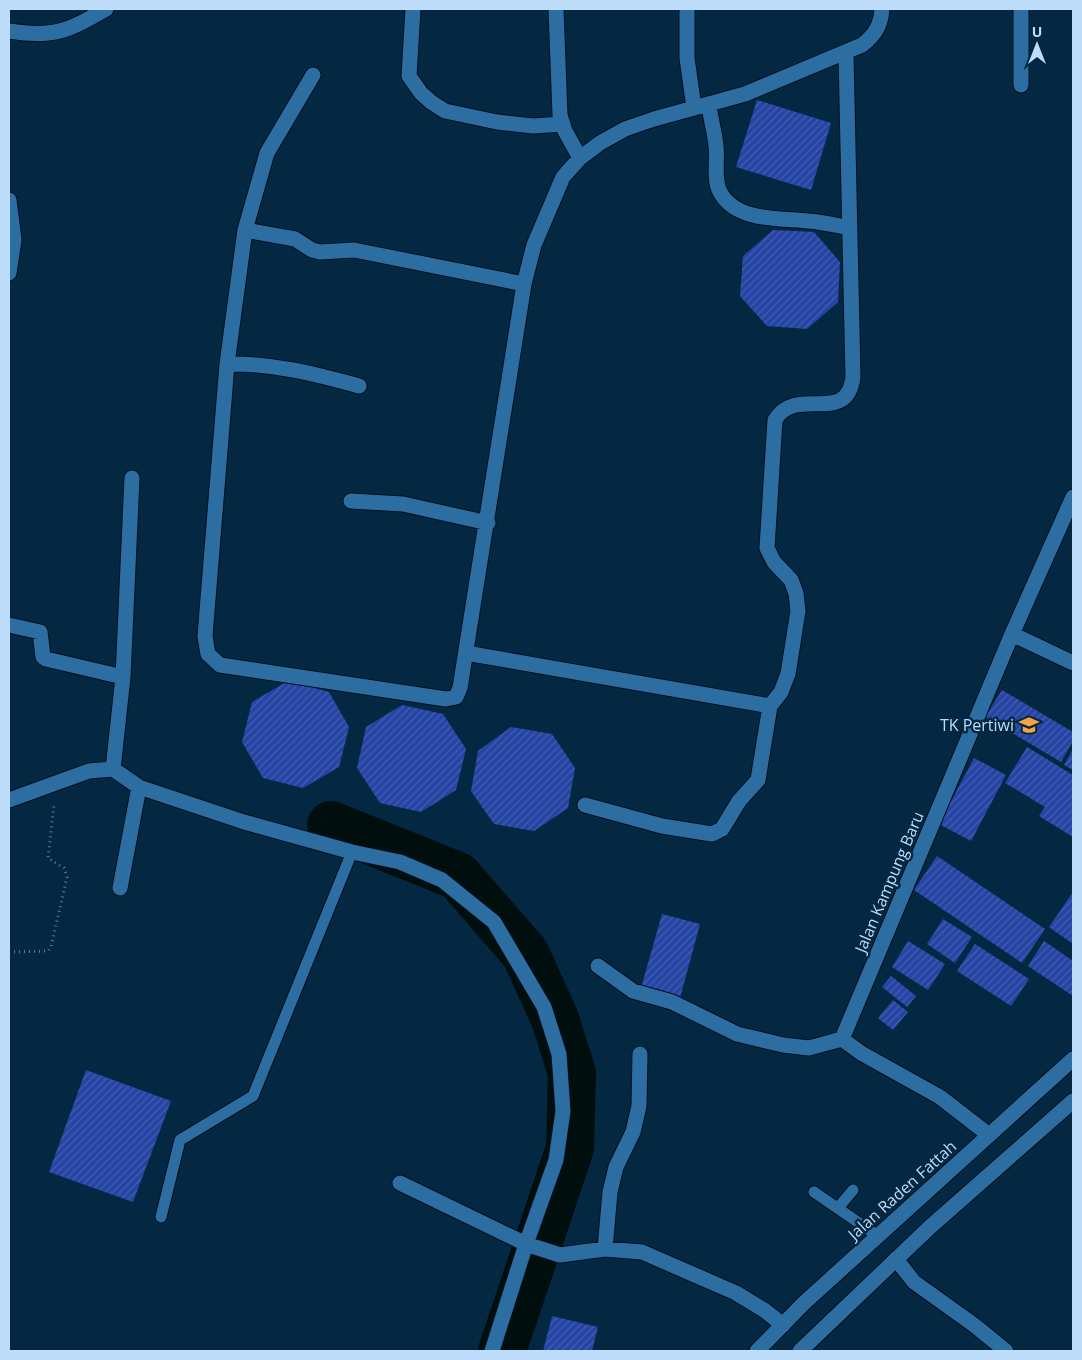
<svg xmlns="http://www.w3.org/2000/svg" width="1082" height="1360" font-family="'Open Sans',sans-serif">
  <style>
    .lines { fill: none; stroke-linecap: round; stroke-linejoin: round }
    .river { stroke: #000f0d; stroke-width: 48 }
    .building { fill: url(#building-hatch) }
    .lane-casing { stroke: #001020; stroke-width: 13 }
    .street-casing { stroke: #001020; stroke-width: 17 }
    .secondary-casing { stroke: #001020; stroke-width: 17 }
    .path { stroke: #5a7c97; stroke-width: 3; stroke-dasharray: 1 4; stroke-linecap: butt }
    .lane { stroke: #2d6ea2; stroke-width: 11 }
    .street { stroke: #2d6ea2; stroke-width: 15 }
    .secondary { stroke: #2d6ea2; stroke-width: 15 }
    .labels { text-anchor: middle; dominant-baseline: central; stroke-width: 5; stroke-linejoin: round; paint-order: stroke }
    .poi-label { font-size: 16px; fill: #bdddfa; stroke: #042842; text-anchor: end }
    .street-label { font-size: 16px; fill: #bdddfa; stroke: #042842 }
  </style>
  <defs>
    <pattern id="building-hatch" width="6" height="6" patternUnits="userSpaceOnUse" patternTransform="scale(1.25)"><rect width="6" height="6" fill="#2544a3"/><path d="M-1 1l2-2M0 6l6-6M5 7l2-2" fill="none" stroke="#435fb1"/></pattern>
  </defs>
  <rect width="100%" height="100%" fill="#042842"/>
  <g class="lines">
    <!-- river -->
    <path class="river" d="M 331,825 L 458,876 L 525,953 L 555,1019 L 572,1073 L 570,1148 L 502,1351"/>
  </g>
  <!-- building -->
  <path class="building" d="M 757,100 L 831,123 L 811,190 L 736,167 Z
    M 773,230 L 814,232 L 840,262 L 838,302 L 807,329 L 767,326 L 740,296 L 743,256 Z
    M 288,681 L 329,692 L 349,727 L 339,767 L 303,788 L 263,778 L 242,742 L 252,702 Z
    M 1002,690 L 1073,732 L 1073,741 L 1061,762 L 985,717 Z
    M 402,705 L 443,714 L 466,749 L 456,790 L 421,812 L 380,803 L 357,768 L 366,727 Z
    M 511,727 L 552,734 L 575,768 L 568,808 L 534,831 L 494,824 L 471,791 L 478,751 Z
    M 1027,747 L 1073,775 L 1073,837 L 1039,816 L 1045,807 L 1005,783 Z
    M 1073,749 L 1073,770 L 1064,765 Z
    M 974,758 L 1006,775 L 971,841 L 939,824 Z
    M 937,856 L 1045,929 L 1022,963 L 914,890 Z
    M 1073,892 L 1073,944 L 1049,927 Z
    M 662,914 L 700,924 L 680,998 L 641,988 Z
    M 943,919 L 972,937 L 955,963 L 927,944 Z
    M 908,941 L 945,964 L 928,990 L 892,967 Z
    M 1044,941 L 1073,961 L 1073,996 L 1028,966 Z
    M 975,944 L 1029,979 L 1011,1006 L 957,971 Z
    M 891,976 L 916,996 L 907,1007 L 882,987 Z
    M 893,1000 L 908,1012 L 893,1030 L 878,1018 Z
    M 86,1070 L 171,1101 L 133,1202 L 49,1172 Z
    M 552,1316 L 598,1327 L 592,1351 L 543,1351 Z"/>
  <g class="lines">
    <defs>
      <path id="lane" d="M 814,1192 L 878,1236
        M 838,1208 L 853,1190
        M 161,1217 L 180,1140 L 253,1096 L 352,852"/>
      <path id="street" d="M 413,9 L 409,76 L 421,93 L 431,102 L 445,111 L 497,122 L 533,126 L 563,124
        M 556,9 L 560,115 L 565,131 L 580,158
        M 687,9 L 687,58 L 694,108
        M 1021,9 L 1021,85
        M 9,31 C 54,38 68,31 106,9
        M 313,75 L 267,153 L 245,230 L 227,364 L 205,636 L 208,654 L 220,665 L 446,699 L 456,697 L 460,688 L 524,284 L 534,245 L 563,177 L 580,158 L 600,143 L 625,129 L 654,119 L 745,94 L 862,45 C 875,35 881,25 882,9
        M 709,104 C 710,118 715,132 716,146 C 718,161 713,178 720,192 C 736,222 780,218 808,221 C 822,222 836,225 850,228
        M 9,200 L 14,240 L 9,273
        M 245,230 L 295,239 L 312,250 L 320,252 L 354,250 L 524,284
        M 227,364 C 272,363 316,374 359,386
        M 351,501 L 403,504 L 488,523
        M 9,625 L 40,632 L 43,657 L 46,659 L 123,677
        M 1012,634 L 1073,663
        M 466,653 L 770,706
        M 113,769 L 123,677 L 132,478
        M 9,800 L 89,771 L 113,769 L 139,787 L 244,822 L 352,852 L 400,862 L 442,880 L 494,922 L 544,1007 L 559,1054 L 563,1111 L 556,1160 L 526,1244 L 492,1351
        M 585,805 L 662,826 L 712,834 L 722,829 L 739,801 L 758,780 L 770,706 L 781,692 L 788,674 L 798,611 L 796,593 L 791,580 L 774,562 L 767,548 L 775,420 C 796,384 847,427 853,377 L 846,54
        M 120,888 L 139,787
        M 598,966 L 633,991 L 672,1002 L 737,1034 L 783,1045 L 809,1048 L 842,1039 L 1012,634 L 1073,497
        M 842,1039 L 861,1053 L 940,1097 L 989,1135
        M 400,1183 L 526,1244 L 560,1255 L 605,1249 L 642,1252 L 736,1293 L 764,1310 L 783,1325
        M 605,1249 L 610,1192 L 616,1167 L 633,1132 L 639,1106 L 640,1054
        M 896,1259 L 914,1282 L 974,1325 L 1006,1351"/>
      <path id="secondary" d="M 757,1351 L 804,1303 L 1073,1059
        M 800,1351 L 930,1227 L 1073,1101"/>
    </defs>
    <!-- lane casing -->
    <use href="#lane" class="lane-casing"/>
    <!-- street casing -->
    <use href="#street" class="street-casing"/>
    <!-- secondary casing -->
    <use href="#secondary" class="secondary-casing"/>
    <!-- path -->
    <path class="path" d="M 9,952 L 48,951 L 51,947 L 67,877 L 64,868 L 48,858 L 54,805"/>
    <!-- lane -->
    <use href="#lane" class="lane"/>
    <!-- street -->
    <use href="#street" class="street"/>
    <!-- secondary -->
    <use href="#secondary" class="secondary"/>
  </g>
  <!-- icons -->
  <defs>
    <symbol id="school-bare" viewBox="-9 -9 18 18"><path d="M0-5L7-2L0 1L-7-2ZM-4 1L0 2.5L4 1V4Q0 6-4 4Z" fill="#f5a345" stroke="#042842" stroke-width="2.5" paint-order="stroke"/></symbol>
  </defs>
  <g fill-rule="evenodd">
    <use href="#school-bare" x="1015" y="711" width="28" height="28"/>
  </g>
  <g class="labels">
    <!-- poi labels -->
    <g class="poi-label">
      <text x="1014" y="725">TK Pertiwi</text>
    </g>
    <!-- street labels -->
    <g class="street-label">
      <text transform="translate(889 882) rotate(-67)">Jalan Kampung Baru</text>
      <text transform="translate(902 1190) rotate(-42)">Jalan Raden Fattah</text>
    </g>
  </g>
  <!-- border -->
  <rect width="1082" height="1360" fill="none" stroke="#bdddfa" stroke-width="20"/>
  <!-- north arrow -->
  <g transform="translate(1037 45)" stroke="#042842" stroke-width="4" paint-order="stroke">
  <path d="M0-4L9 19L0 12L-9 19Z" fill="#bdddfa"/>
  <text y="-8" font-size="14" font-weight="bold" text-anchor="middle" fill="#bdddfa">U</text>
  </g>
</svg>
